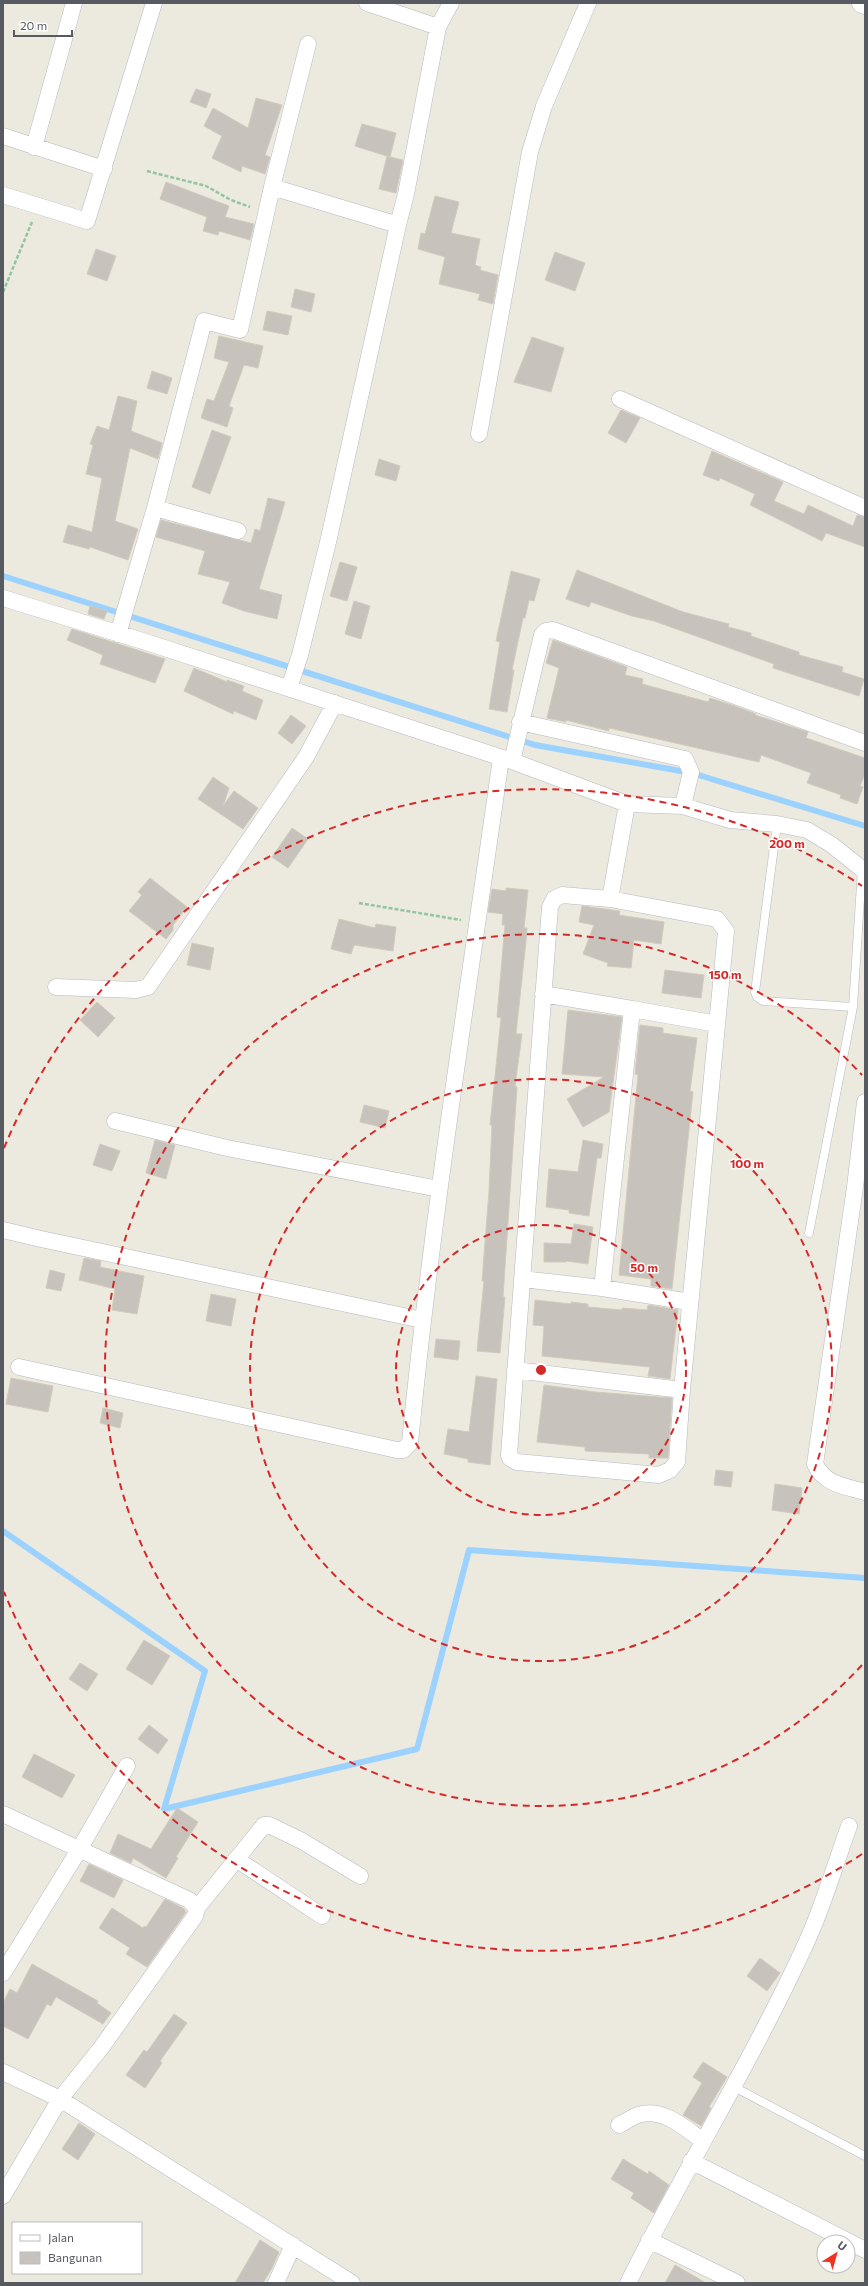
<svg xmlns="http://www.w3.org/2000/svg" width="868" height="2286" font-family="Commissioner,sans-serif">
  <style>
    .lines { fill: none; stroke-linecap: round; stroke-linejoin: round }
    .stream { stroke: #9bd2ff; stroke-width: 6 }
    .building { fill: #c7c2bb; stroke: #d1cbbc }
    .service-casing { stroke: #b6b9bf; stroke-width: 9 }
    .minor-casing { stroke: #b6b9bf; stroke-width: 17 }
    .tertiary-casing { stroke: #b6b9bf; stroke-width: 21 }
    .path { stroke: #91c6a1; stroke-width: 2.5; stroke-dasharray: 4 2; stroke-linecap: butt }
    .service { stroke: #fff; stroke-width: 8 }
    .minor { stroke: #fff; stroke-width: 16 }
    .tertiary { stroke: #fff; stroke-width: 20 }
    .ring { fill: none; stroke: #d62828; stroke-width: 2; stroke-dasharray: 7 5 }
    .centre { fill: #d62828; stroke: #fff; stroke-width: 2 }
    .ring-label { font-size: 12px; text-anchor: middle; font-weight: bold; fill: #d62828; stroke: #fff; stroke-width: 3; stroke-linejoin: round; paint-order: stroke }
  </style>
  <rect width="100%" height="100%" fill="#ece9de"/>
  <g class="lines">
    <!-- stream -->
    <path class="stream" d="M 3,576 L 535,745 L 692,773 L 865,826
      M 3,1531 L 205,1671 L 164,1809 L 417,1749 L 469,1550 L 865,1578"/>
  </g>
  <!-- building -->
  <path class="building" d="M 196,89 L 211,94 L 206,108 L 190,102 Z
    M 256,98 L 282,105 L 265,155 L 270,157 L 265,174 L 242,166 L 241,172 L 212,158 L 222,136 L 204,126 L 213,108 L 248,128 Z
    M 362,124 L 396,133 L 390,157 L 403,160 L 396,193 L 379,189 L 387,156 L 390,157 L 355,146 Z
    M 166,182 L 229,206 L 225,217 L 254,224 L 250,240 L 219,231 L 218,235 L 203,231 L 207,217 L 160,199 Z
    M 435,196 L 459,202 L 451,233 L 480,239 L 475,265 L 481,267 L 480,270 L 498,275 L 493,304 L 478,300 L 480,294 L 439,284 L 445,257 L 418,249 L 421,233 L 425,234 Z
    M 96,249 L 116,256 L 107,281 L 87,274 Z
    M 555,252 L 585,263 L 575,291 L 545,280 Z
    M 295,289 L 315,294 L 311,312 L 291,307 Z
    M 267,311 L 292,316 L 288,335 L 263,330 Z
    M 219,336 L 263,346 L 258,368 L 244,365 L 229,406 L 233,408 L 227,427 L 201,418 L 207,399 L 214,401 L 229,362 L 214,358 Z
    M 532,337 L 564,348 L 551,392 L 514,382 Z
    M 152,371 L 172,378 L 167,394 L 147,388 Z
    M 118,396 L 137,401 L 131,431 L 162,443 L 158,459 L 130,448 L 115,521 L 138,529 L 128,560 L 90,547 L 89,549 L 63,542 L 68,525 L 92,532 L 102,478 L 86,474 L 93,445 L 90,444 L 97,426 L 109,430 Z
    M 621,410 L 640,418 L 626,443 L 608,433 Z
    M 212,430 L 231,437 L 210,494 L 192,487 Z
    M 712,451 L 783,482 L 774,501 L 804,514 L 808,505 L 853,526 L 857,515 L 865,517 L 865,547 L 826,533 L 822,541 L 750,505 L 755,494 L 720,478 L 719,481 L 703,475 Z
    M 379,459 L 400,466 L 396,481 L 375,475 Z
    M 268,498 L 285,502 L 259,589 L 282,595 L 277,619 L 244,611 L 222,603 L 230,582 L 198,574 L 205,551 L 156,537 L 161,520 L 251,543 L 255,529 L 260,531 Z
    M 340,562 L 357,567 L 347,601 L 330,596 Z
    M 577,570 L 683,612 L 729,624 L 728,627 L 751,633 L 751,636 L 799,652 L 799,655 L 843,667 L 842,672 L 864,679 L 859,696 L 773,668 L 774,664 L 654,621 L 632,616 L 591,602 L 589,607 L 566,599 Z
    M 511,571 L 540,579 L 534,601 L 529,600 L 525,618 L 523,618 L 512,670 L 514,670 L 507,712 L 489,709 L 500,642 L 496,641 Z
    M 354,601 L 370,606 L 361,639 L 345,634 Z
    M 90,606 L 107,611 L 104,619 L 88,614 Z
    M 72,629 L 165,659 L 155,683 L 100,664 L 103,655 L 67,640 Z
    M 553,640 L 627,667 L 625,675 L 643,679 L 642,684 L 708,702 L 710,698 L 735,706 L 756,714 L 755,715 L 808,732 L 806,738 L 865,758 L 865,774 L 860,786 L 863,787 L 857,804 L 840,798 L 841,795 L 807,783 L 811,773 L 761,755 L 759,762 L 609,728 L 609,731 L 566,720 L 566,722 L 547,718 L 559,668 L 546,663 Z
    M 194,668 L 227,682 L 227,680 L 244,686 L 242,691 L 263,700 L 256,720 L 234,711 L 233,714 L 184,691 Z
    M 291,715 L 306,726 L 292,744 L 278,733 Z
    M 213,777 L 229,788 L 223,806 L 234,791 L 258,808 L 243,829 L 198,799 Z
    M 292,828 L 308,839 L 288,868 L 272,857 Z
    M 150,878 L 187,907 L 173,925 L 173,930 L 166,939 L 129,911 L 142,895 L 138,892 Z
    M 506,888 L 528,890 L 524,928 L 527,928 L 526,941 L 516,1034 L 522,1034 L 515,1086 L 517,1087 L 503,1297 L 505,1297 L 500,1353 L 477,1351 L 484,1281 L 482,1281 L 489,1191 L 492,1125 L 490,1125 L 501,1018 L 497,1017 L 505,925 L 502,925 L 503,914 L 488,912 L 492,889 L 506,891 Z
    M 582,906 L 620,911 L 619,915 L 664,922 L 661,944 L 634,940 L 631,968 L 607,966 L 608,963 L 583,954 L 594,925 L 579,922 Z
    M 339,919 L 375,928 L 376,924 L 396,927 L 393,951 L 354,945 L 351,954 L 331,949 Z
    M 192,943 L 214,948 L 210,970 L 187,965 Z
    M 665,970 L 704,975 L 701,998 L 662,993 Z
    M 97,1002 L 115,1018 L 98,1037 L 80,1020 Z
    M 568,1010 L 622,1017 L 609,1112 L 583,1127 L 567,1099 L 604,1077 L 562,1074 Z
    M 640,1025 L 663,1028 L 663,1033 L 697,1038 L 690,1091 L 693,1092 L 672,1289 L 651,1286 L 651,1279 L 619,1275 L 638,1075 L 635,1074 Z
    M 364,1105 L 389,1111 L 385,1128 L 360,1122 Z
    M 155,1140 L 175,1145 L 166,1179 L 146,1173 Z
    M 583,1140 L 603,1144 L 601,1158 L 597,1158 L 589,1216 L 569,1213 L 569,1210 L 546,1207 L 549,1169 L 578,1172 Z
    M 100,1144 L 120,1151 L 112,1171 L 93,1165 Z
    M 574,1224 L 593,1227 L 588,1264 L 566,1261 L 566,1262 L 544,1262 L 544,1243 L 571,1244 Z
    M 84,1258 L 101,1261 L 100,1267 L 144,1276 L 137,1314 L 112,1310 L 115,1289 L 79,1280 Z
    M 50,1270 L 65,1274 L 61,1291 L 46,1288 Z
    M 211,1294 L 236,1299 L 231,1326 L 206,1321 Z
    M 535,1300 L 571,1304 L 571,1302 L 588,1304 L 588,1307 L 622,1310 L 622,1308 L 647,1310 L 648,1305 L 678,1310 L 670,1379 L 648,1376 L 650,1367 L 542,1356 L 544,1326 L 533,1325 Z
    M 436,1339 L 460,1341 L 458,1360 L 434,1357 Z
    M 476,1376 L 497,1379 L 490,1465 L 468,1462 L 468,1459 L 444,1454 L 448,1429 L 469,1432 Z
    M 11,1378 L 53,1386 L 48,1412 L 6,1404 Z
    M 544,1385 L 595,1392 L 672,1398 L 668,1458 L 649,1458 L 649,1454 L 585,1451 L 585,1447 L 537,1442 Z
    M 103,1408 L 123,1413 L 120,1428 L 100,1423 Z
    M 716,1470 L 733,1472 L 731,1487 L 714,1485 Z
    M 775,1484 L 802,1488 L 799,1514 L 772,1510 Z
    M 144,1640 L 170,1656 L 152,1685 L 126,1669 Z
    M 80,1663 L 98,1674 L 87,1691 L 69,1679 Z
    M 149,1725 L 168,1740 L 158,1754 L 138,1739 Z
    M 34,1754 L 75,1775 L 62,1798 L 22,1777 Z
    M 177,1808 L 198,1822 L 176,1857 L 178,1858 L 166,1878 L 133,1858 L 131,1863 L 110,1853 L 118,1834 L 151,1849 Z
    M 89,1864 L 123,1880 L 114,1898 L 80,1881 Z
    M 165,1899 L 183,1908 L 186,1912 L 147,1967 L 126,1954 L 130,1948 L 99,1928 L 112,1908 L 143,1928 L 144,1926 L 146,1927 Z
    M 760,1958 L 780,1973 L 767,1991 L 747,1976 Z
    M 32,1964 L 98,2001 L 97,2003 L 111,2013 L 103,2024 L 56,1997 L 51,2006 L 47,2004 L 28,2039 L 3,2026 L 3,2003 L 10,1989 L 17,1993 Z
    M 174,2014 L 187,2023 L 160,2061 L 162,2063 L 145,2088 L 126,2075 L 144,2050 L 147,2052 Z
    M 703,2062 L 727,2077 L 709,2107 L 711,2108 L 701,2126 L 683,2115 L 702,2083 L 693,2077 Z
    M 79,2123 L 95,2134 L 78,2160 L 62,2149 Z
    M 623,2159 L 648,2174 L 649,2171 L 669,2185 L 654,2213 L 631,2198 L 634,2193 L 611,2179 Z
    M 260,2240 L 279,2252 L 272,2268 L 263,2283 L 235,2283 Z
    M 675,2265 L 706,2283 L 665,2283 Z"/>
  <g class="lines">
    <defs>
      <path id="service" d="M 777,824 L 755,992 L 757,997 L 763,1001 L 853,1007
        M 809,1233 L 853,1007 L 862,869
        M 734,2087 L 865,2156"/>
      <path id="minor" d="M 367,3 L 438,27
        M 3,136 L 104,169
        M 34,147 L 74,3
        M 272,187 L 398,225 L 406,194 L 438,27 L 451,3
        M 3,195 L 87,221 L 154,3
        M 620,399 L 865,508
        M 479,434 L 530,152 L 544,106 L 588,3
        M 155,508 L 238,531
        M 3,598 L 146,642 L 512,761 L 627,804 L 683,806 L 730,820 L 777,824 L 807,830 L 832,845 L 862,869 L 865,869
        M 118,634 L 155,508 L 204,321 L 240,330 L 272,187 L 308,44
        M 289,688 L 300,655 L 329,538 L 398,225
        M 520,722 L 685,759 L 691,772 L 683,806
        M 512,761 L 542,635 L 546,631 L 553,630 L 865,743
        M 610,899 L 717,919 L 726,931 L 682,1390 L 677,1462 L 670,1470 L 659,1475 L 517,1462 L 510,1458 L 509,1455 L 550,907 L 554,899 L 562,895 L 610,899 L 627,804
        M 56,987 L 136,990 L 148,987 L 306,757 L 335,703
        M 543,994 L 632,1009 L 602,1288
        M 632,1009 L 717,1024
        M 865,1102 L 855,1187 L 815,1464 C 825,1485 844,1486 865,1492
        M 115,1121 L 227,1148 L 439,1189
        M 3,1230 L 41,1239 L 422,1320
        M 522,1279 L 602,1288 L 690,1302
        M 19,1367 L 397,1450 L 403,1450 L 410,1443 C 432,1214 469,986 501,758
        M 515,1370 L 682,1390
        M 3,1814 L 189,1900 L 197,1908 L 195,1916 L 168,1954 L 101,2048 L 60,2099 L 3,2196
        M 236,1859 L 322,1916
        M 197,1908 L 264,1825 L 269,1825 L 302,1841 L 360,1876
        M 3,1973 L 79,1850 L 127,1766
        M 3,2072 L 60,2099 L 352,2283
        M 619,2125 C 625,2122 632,2117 638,2115 C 663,2107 685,2128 703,2141
        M 691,2161 L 865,2250
        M 649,2240 L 737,2283
        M 276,2283 L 293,2245
        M 628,2283 C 683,2172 749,2066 801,1954 C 821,1913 834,1868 849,1826"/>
      <path id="tertiary" d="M 862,3 L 865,4"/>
    </defs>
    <!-- service casing -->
    <use href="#service" class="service-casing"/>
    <!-- minor casing -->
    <use href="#minor" class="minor-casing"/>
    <!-- tertiary casing -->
    <use href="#tertiary" class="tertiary-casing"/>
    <!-- path -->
    <path class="path" d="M 147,171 L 206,186 L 231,200 L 250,207
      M 3,292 L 32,222
      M 359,903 L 461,920"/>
    <!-- service -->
    <use href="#service" class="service"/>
    <!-- minor -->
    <use href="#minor" class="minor"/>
    <!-- tertiary -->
    <use href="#tertiary" class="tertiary"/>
  </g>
  <!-- distance rings -->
  <g class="ring">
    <circle cx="541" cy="1370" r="145"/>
    <circle cx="541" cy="1370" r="291"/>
    <path d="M862 1665A436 436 0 1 1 862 1075"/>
    <path d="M862 1854A581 581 0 0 1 4 1592M4 1148A581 581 0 0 1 862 886"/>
  </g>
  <circle cx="541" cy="1370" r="6" class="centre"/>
  <g class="ring-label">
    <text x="787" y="848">200 m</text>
    <text x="725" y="979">150 m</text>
    <text x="747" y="1168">100 m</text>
    <text x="644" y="1272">50 m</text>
  </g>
  <!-- border -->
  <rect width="868" height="2286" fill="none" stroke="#575b61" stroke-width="8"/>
  <!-- legend -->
  <rect x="12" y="2222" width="130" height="52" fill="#ffffff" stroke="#bcbdc0"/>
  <rect x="20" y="2235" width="20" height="6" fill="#ffffff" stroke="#bcbdc0"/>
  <text x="48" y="2242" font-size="12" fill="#575b61">Jalan</text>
  <rect x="20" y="2252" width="20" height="12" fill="#c7c2bb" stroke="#bcbdc0"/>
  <text x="48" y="2262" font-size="12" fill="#575b61">Bangunan</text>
  <!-- north arrow -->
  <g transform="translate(836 2254) rotate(37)"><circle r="19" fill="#ffffff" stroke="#bcbdc0"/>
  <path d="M0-3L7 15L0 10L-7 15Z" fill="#f2311e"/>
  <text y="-6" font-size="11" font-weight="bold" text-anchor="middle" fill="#575b61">U</text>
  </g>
  <!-- scale -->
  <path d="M14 30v6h58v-6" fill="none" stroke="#575b61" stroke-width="2"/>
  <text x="20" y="30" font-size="12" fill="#575b61" stroke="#ffffff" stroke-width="3" paint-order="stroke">20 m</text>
</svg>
